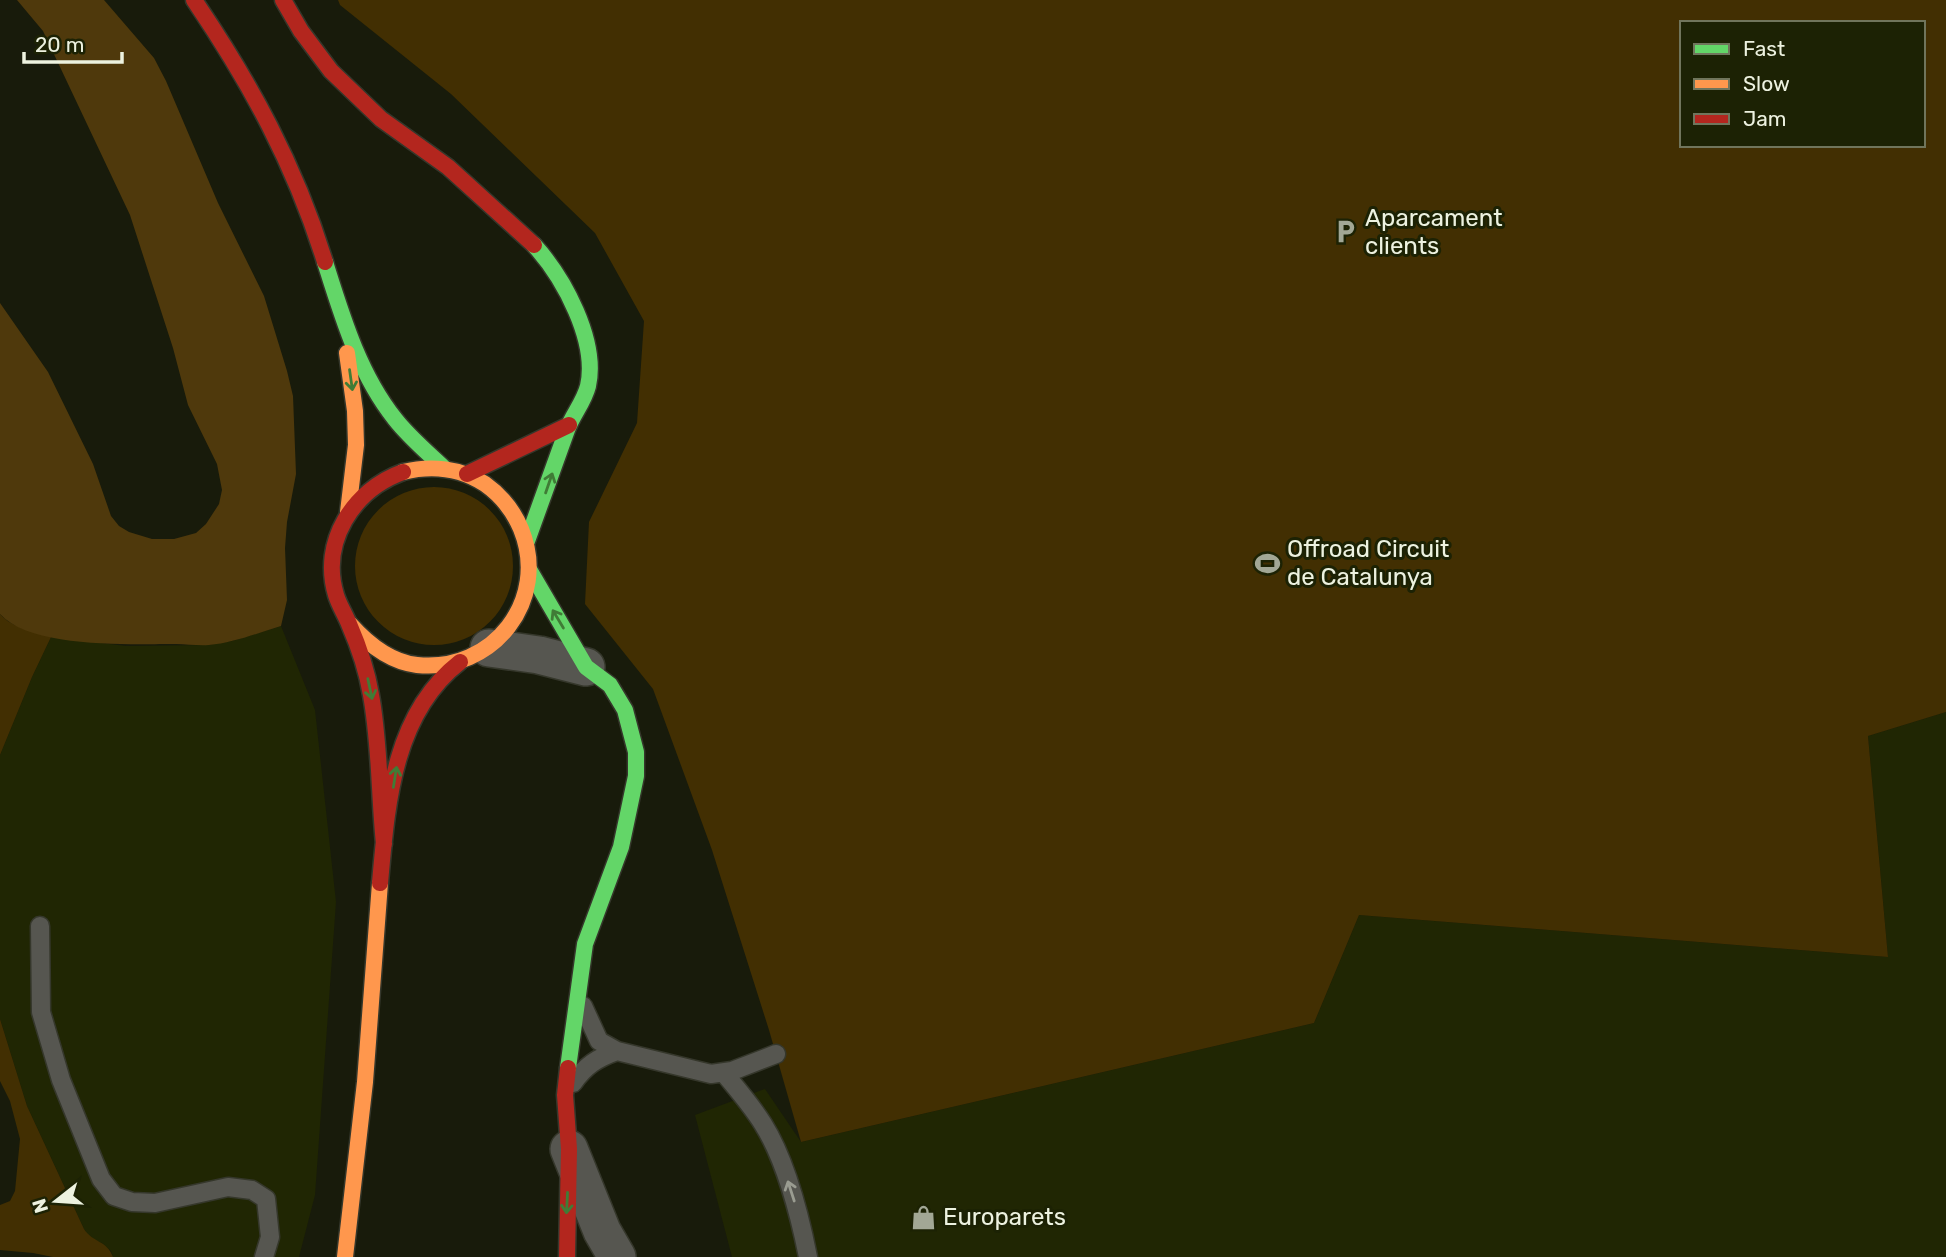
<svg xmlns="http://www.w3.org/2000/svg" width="1946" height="1257" font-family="Rubik,sans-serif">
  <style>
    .built { fill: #202603 }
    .green { fill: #422f02; fill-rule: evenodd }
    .forest { fill: #4f390c }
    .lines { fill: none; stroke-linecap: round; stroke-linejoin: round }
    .lane-casing { stroke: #35372b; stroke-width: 21 }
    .street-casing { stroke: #35372b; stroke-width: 40 }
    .fast-casing { stroke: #35372b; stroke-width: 19 }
    .slow-casing { stroke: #35372b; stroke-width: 19 }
    .jam-casing { stroke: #35372b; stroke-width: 19 }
    .lane { stroke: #565650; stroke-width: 18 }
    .street { stroke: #565650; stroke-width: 37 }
    .fast { stroke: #63d668; stroke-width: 16 }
    .slow { stroke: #ff974d; stroke-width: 16 }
    .jam { stroke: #b3261e; stroke-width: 16 }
    .oneway { stroke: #407c36 }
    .oneway2 { stroke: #9a9c91 }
    .labels { text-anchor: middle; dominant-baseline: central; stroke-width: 6; stroke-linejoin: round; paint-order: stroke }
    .poi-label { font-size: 24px; fill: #edf2e0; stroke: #1c2204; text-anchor: start }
  </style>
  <rect width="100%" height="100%" fill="#181b0b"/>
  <!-- built -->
  <path class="built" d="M 281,626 L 315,710 L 336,902 L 315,1195 L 299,1257 L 113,1257 L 111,1251 L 102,1243 L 90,1239 L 84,1229 L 27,1106 L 0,1019 L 0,755 L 32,677 L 51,637 L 126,646 L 208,645 L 232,641 Z
    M 1946,712 L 1946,1257 L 732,1257 L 695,1115 L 765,1089 L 801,1142 L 1314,1023 L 1359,915 L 1888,957 L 1868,736 Z"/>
  <!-- green -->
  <path class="green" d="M 338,0 L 1946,0 L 1946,712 L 1868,736 L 1888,957 L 1359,915 L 1314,1023 L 801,1142 L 769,1030 L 712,850 L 653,689 L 585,604 L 589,522 L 637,423 L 644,321 L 595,233 L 451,94 L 340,5 ZM 1682,23 L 1923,23 L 1923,145 L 1682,145 Z
    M355 566a79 79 0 1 1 158 0a79 79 0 1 1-158 0Z
    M 0,614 C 12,628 34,632 51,637 L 32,677 L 0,755 Z
    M 0,1019 L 27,1106 L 84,1229 C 93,1243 107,1240 113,1257 L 53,1257 L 33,1253 L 0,1250 L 0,1205 L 10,1201 L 15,1191 L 20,1139 L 10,1101 L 0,1081 Z"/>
  <!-- forest -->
  <path class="forest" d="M 17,0 L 104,0 L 154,58 L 166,81 L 218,203 L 264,296 L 287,371 L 293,396 L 296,474 L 287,522 L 285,548 L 287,600 L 281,626 C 258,633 233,643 209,645 C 198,646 187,644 176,644 C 133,644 31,649 0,614 L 0,303 L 48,372 L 93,464 L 111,516 L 119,526 L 129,532 L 152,539 L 174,539 L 196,533 L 206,524 L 219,504 L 222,490 L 217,464 L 188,405 L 173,348 L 130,215 L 43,31 Z"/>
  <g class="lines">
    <defs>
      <path id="lane" d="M 40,926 L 41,1012 L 61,1080 L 101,1179 L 114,1196 L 132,1202 L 155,1203 L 228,1187 L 252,1190 L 266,1199 L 270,1237 L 264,1257
        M 583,1006 L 599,1041 L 617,1051 L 711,1074 L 732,1071 L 776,1054
        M 724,1073 C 737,1089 752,1106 763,1124 C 785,1159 800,1217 808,1257
        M 573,1083 C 585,1066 597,1058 617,1051"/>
      <path id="street" d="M 489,648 L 539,655 L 586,667
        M 569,1149 L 602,1231 L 617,1257"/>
      <path id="fast" d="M 325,262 C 342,316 359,374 395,419 C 409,437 427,452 444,468
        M 527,541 C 540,504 554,467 567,430 C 573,414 584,402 588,386 C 598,341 564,278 534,245
        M 530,571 L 586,667 L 610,685 L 625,710 L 636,752 L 636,776 L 621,847 L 585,944 L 568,1068"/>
      <path id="slow" d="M 347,353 L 355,411 L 356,445 L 348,512
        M 350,624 C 367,643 390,662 417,665 C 493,673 550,600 521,529 C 513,510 502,496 485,484 C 460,468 431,465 403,472
        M 345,1257 L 365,1082 L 380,883"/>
      <path id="jam" d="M 194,0 C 251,84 295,165 325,262
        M 283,0 L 301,31 L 331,71 L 381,119 L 448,167 L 534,245
        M 467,474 L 569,425
        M 384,844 C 379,795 380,744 371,695 C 367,671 359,647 349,624 C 345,614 339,605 336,595 C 320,542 353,490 403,472
        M 380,883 C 387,804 393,714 460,662
        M 567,1257 L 569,1149 L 565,1095 L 568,1068"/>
    </defs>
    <!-- lane casing -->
    <use href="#lane" class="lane-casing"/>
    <!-- street casing -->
    <use href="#street" class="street-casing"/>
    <!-- fast casing -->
    <use href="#fast" class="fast-casing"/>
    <!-- slow casing -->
    <use href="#slow" class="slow-casing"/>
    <!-- jam casing -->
    <use href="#jam" class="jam-casing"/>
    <!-- lane -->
    <use href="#lane" class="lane"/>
    <!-- street -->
    <use href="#street" class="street"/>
    <!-- fast -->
    <use href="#fast" class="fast"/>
    <!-- slow -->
    <use href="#slow" class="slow"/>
    <!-- jam -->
    <use href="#jam" class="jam"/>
  </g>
  <!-- one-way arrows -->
  <defs><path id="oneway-shaft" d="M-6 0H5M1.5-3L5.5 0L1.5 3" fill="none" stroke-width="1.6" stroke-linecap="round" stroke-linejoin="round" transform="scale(1.75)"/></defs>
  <g class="oneway">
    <use href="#oneway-shaft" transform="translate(351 380) rotate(82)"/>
    <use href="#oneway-shaft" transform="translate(549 483) rotate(-71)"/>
    <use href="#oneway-shaft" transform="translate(558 619) rotate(-121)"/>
    <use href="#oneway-shaft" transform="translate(370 689) rotate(78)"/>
    <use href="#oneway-shaft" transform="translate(395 777) rotate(-81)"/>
    <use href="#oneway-shaft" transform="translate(567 1203) rotate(93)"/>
  </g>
  <use class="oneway2" href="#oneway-shaft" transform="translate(791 1191) rotate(-108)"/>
  <!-- icons -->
  <defs>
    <symbol id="parking-bare" viewBox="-9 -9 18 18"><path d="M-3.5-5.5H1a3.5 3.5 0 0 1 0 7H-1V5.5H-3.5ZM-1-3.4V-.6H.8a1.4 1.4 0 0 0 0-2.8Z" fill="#a2a795" stroke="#1c2204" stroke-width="2.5" paint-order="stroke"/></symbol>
    <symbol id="stadium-bare" viewBox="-9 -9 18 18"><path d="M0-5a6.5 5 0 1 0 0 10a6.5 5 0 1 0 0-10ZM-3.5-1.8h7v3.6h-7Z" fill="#a2a795" stroke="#1c2204" stroke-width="2.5" paint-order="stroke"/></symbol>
    <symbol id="shop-bare" viewBox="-9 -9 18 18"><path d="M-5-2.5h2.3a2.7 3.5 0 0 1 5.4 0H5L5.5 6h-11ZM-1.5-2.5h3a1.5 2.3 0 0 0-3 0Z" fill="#a2a795" stroke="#1c2204" stroke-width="2.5" paint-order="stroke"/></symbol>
  </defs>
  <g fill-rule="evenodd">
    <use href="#parking-bare" x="1328" y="214" width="35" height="35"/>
    <use href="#stadium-bare" x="1250" y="546" width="35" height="35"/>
    <use href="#shop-bare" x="906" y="1200" width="35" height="35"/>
  </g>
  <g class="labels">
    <!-- poi labels -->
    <g class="poi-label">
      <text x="1365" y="218">Aparcament<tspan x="1365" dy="28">clients</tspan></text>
      <text x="1287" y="549">Offroad Circuit<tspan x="1287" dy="28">de Catalunya</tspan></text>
      <text x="943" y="1217">Europarets</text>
    </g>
  </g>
  <!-- legend -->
  <rect x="1680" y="21" width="245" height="126" fill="#1c2204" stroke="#70755c" stroke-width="2"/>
  <rect x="1694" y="44" width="35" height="10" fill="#63d668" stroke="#70755c" stroke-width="2"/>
  <text x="1743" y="56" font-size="21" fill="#edf2e0">Fast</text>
  <rect x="1694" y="79" width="35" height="10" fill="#ff974d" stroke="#70755c" stroke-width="2"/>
  <text x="1743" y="91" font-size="21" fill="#edf2e0">Slow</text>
  <rect x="1694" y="114" width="35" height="10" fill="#b3261e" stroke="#70755c" stroke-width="2"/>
  <text x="1743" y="126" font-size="21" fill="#edf2e0">Jam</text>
  <!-- north arrow -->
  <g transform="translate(56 1201) rotate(253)" stroke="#1c2204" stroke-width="5" paint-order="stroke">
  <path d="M0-5L12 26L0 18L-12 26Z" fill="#edf2e0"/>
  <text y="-10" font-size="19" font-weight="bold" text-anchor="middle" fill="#edf2e0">N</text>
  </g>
  <!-- scale -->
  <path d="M24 52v10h98v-10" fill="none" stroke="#edf2e0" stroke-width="3.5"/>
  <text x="35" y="52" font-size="21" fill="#edf2e0" stroke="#1c2204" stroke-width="5" paint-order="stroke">20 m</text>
</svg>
